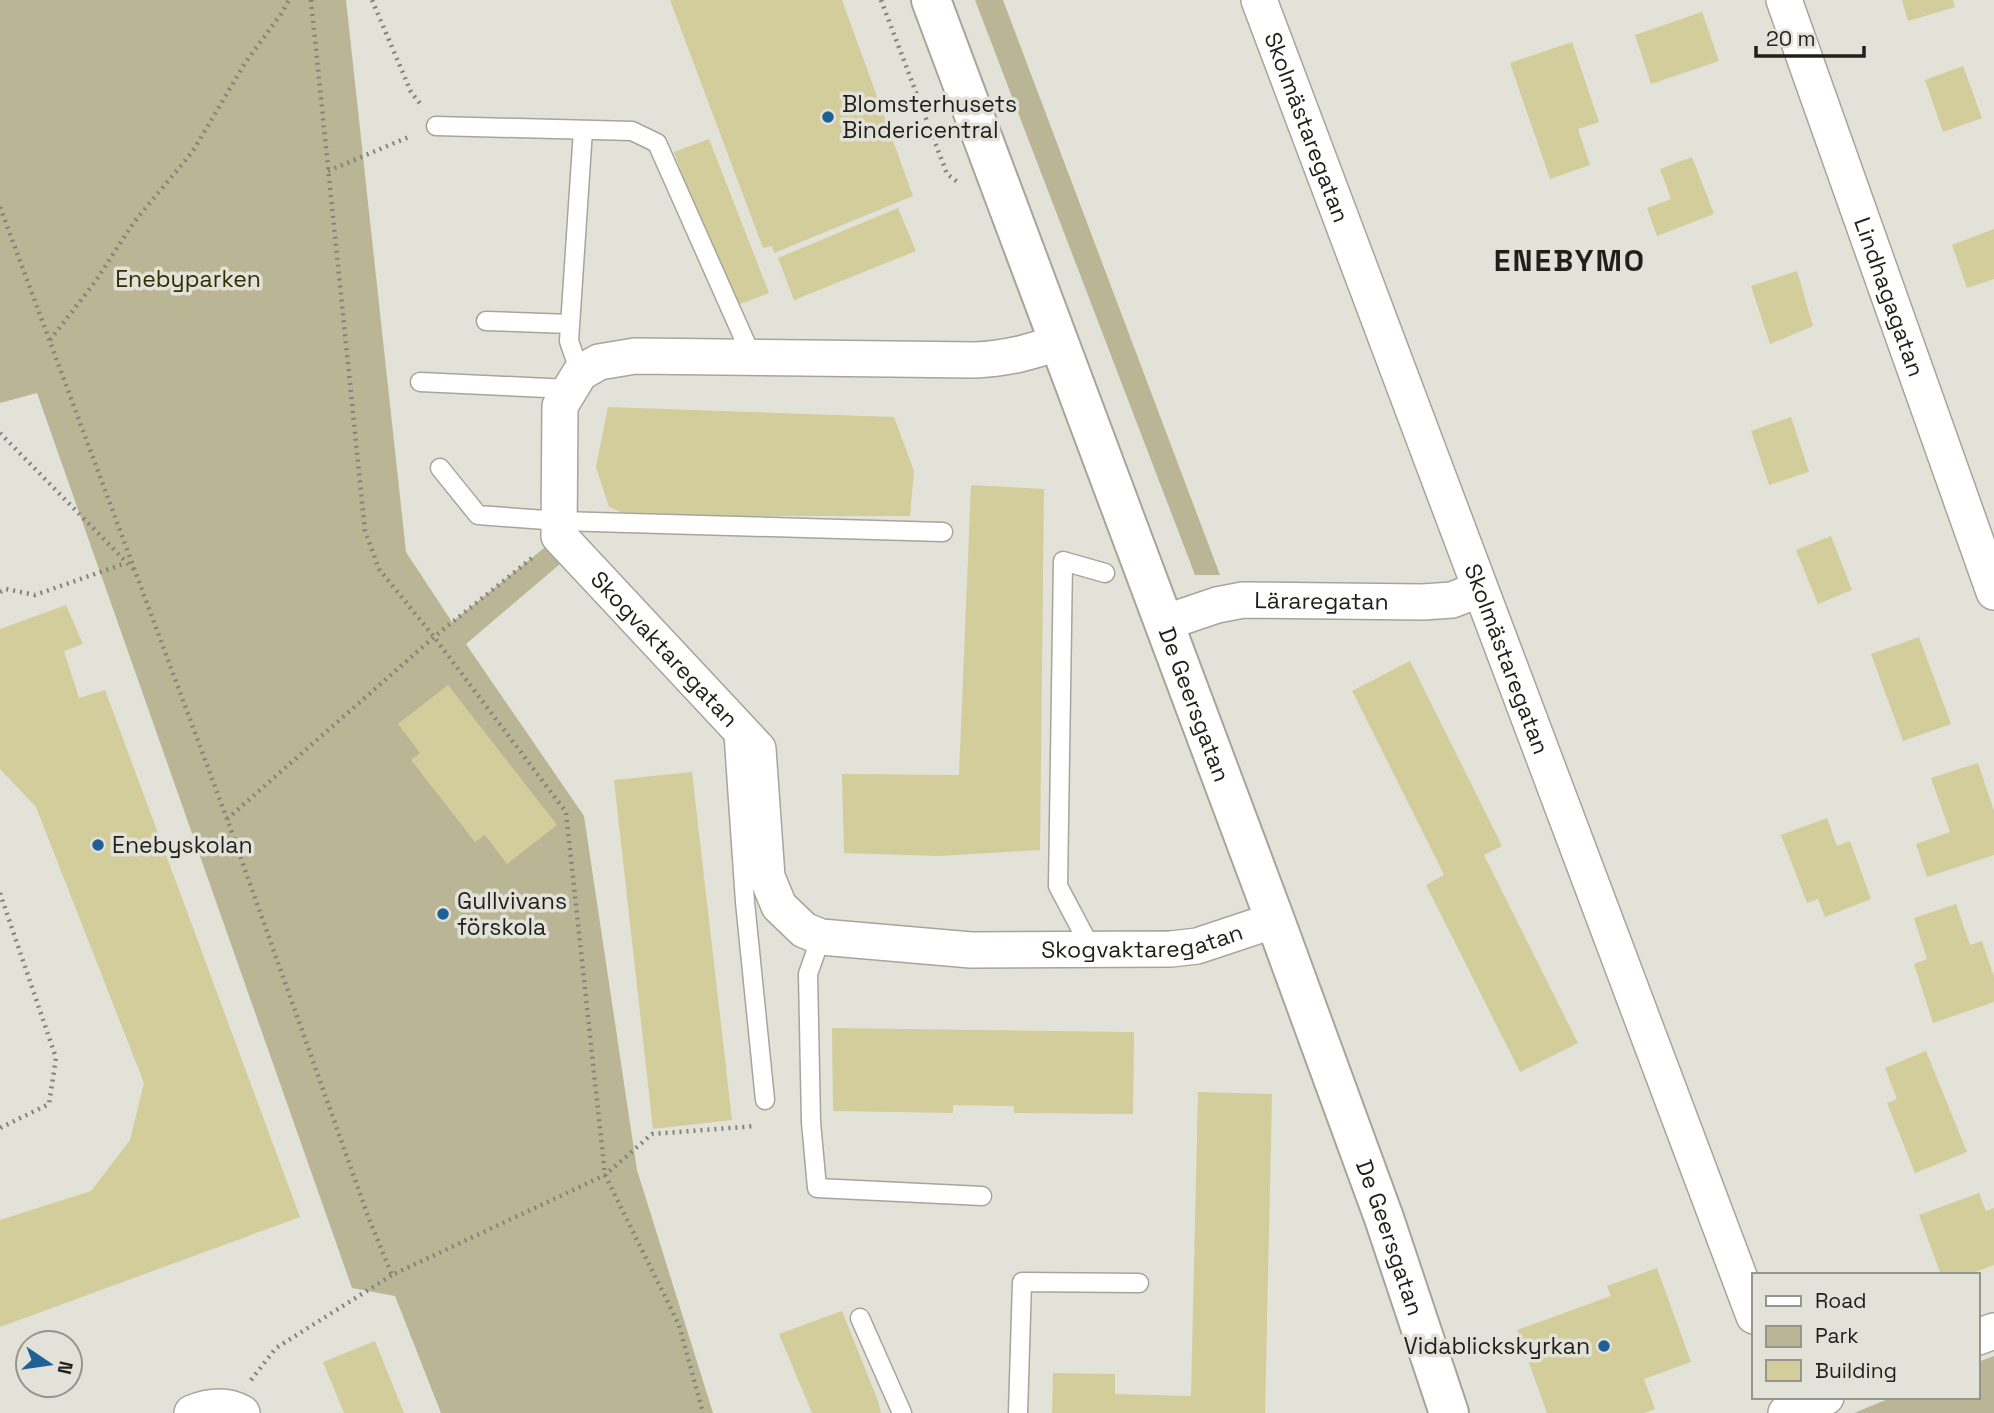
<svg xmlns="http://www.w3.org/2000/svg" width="1994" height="1413" font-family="'Space Grotesk',sans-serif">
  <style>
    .green { fill: #bab695 }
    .building { fill: #d2cd9b }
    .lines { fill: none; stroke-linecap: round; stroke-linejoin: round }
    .lane-casing { stroke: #a6a59b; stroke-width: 21 }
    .street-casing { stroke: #a6a59b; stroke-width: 38 }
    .secondary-casing { stroke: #a6a59b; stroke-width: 42 }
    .path { stroke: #84837c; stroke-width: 4.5; stroke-dasharray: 2 5; stroke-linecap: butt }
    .lane { stroke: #fff; stroke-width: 18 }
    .street { stroke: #fff; stroke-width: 35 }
    .secondary { stroke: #fff; stroke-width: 38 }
    .poi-dot { fill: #1e6196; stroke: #e3e2d8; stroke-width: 2.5 }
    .labels { text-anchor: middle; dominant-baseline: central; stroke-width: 7; stroke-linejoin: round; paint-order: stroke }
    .poi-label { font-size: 23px; fill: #201f1c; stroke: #e3e2d8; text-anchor: start }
    .street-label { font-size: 23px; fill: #201f1c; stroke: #e3e2d8 }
    .park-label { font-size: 23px; fill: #322d05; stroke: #e3e2d8 }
    .district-label { font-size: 30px; font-weight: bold; letter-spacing: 2px; fill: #201f1c; stroke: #e3e2d8 }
  </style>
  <rect width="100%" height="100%" fill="#e3e2d8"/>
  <!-- green -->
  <path class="green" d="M 0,0 L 346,0 L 406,552 L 452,622 L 559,536 L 574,552 L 466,644 L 584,816 L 637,1170 L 713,1413 L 441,1413 L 395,1296 L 352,1288 L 37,393 L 0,403 Z
    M 975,0 L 1003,0 L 1220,575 L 1195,575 Z
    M 1994,1356 L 1994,1413 L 1854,1413 L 1893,1397 L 1978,1397 L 1978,1362 Z"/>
  <!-- building -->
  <path class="building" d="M 670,0 L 842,0 L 913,196 L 774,253 L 772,246 L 763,248 Z
    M 1902,0 L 1953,0 L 1955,7 L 1908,21 Z
    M 1702,12 L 1719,61 L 1651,84 L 1635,35 Z
    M 1572,42 L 1599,122 L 1578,129 L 1590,165 L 1550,179 L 1510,63 Z
    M 1963,66 L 1982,118 L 1943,132 L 1925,80 Z
    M 709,139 L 769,293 L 732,307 L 674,152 Z
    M 1692,157 L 1714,214 L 1657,236 L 1647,208 L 1671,199 L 1660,169 Z
    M 898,208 L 916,251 L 794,300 L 778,258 Z
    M 1994,229 L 1994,279 L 1967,288 L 1952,245 Z
    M 1797,271 L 1813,326 L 1770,344 L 1751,286 Z
    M 608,407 L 894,417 L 914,471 L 910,516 L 712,516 L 708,520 L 621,512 L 609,507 L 596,467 Z
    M 1791,417 L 1809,472 L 1769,485 L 1751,431 Z
    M 971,485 L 1044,489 L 1040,850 L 939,856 L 844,853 L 842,774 L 959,775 Z
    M 1831,536 L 1852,590 L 1818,604 L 1796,550 Z
    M 66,605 L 83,644 L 64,651 L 79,698 L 105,690 L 300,1217 L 0,1327 L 0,1220 L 91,1191 L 130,1140 L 144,1083 L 36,807 L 0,769 L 0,629 Z
    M 1919,637 L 1951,724 L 1903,741 L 1871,654 Z
    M 1410,661 L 1502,846 L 1484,855 L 1578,1043 L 1520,1072 L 1426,885 L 1444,875 L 1352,691 Z
    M 448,685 L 557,825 L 507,864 L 485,835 L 475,842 L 411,760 L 420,753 L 398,724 Z
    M 1978,763 L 1994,811 L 1994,855 L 1927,877 L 1916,844 L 1950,832 L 1931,778 Z
    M 692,772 L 732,1120 L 653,1129 L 614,780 Z
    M 1827,818 L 1837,846 L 1850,841 L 1871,899 L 1825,917 L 1818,899 L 1807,903 L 1781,835 Z
    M 1956,904 L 1970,945 L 1982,941 L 1994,977 L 1994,1002 L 1933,1023 L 1914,964 L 1927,959 L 1914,918 Z
    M 832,1028 L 1134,1032 L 1133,1114 L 1014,1113 L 1014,1106 L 953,1105 L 953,1113 L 833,1111 Z
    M 1926,1051 L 1967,1152 L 1915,1173 L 1887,1103 L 1897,1099 L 1885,1068 Z
    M 1198,1092 L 1272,1094 L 1265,1413 L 1052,1413 L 1053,1373 L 1115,1374 L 1115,1394 L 1191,1396 Z
    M 1979,1193 L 1986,1211 L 1994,1208 L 1994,1265 L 1967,1275 L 1941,1275 L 1919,1215 Z
    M 1657,1268 L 1691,1362 L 1644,1379 L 1655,1409 L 1644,1413 L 1547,1413 L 1517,1330 L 1611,1296 L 1607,1286 Z
    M 842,1311 L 878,1401 L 881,1413 L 812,1413 L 779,1334 Z
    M 375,1341 L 404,1413 L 344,1413 L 323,1362 Z"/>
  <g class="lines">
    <defs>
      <path id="lane" d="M 436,126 L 632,131 L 657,143 L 752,357
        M 486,321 L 570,324
        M 580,373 L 569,341 L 583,130
        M 420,382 L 569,389
        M 440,468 L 478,515 L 559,521 L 943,532
        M 733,727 L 745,902 L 765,1100
        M 821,937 L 808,974 L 811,1122 L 817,1188 L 982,1196
        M 1092,950 L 1058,886 L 1063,561 L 1105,573
        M 860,1318 L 902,1413
        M 1018,1413 L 1022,1282 L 1139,1283"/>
      <g id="street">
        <path id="s1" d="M 1259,0 L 1754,1316"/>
        <path id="s2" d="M 1784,0 L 1994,592"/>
        <path id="s3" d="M 1059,342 C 1031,352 1006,359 975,360 L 635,356 L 599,362 L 580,373 L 560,406 L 559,536 L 758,749 L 767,877 L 779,906 L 804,930 L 821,937 L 971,950 L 1171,949 L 1197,946 L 1275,920"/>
        <path id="s4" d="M 1164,623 L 1217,605 L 1243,600 L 1423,602 L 1452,600 L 1480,589"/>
        <path d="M 1978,1337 L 1994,1331"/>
        <path d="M 192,1413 C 209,1406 226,1404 242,1413"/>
        <path d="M 1786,1413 L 1826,1397"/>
      </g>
      <g id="secondary">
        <path id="s5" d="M 931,0 L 1275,920 L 1384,1218 L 1449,1413"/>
      </g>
    </defs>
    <!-- lane casing -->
    <use href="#lane" class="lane-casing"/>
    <!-- street casing -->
    <use href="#street" class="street-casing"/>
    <!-- secondary casing -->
    <use href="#secondary" class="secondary-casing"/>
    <!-- path -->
    <path class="path" d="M 311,0 L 365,531 L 379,569 L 434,637 L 566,812 L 605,1175 L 679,1325 L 703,1413
      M 372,0 L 411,92 L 422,106
      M 881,0 L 947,174 L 960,184
      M 328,171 L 411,136
      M 0,207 L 227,819 L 369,1219 L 392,1275 L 605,1175 L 652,1134 L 756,1126
      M 50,340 L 95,282 L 134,222 L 193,151 L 245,63 L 281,14 L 289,0
      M 0,433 L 133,569
      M 0,592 L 6,589 L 35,595 L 126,563
      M 227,819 L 434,637 L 532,558
      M 0,893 L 56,1058 L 49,1104 L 0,1128
      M 251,1380 L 276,1348 L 392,1275"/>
    <!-- lane -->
    <use href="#lane" class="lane"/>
    <!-- street -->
    <use href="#street" class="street"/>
    <!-- secondary -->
    <use href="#secondary" class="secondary"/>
  </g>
  <!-- markers -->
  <g class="poi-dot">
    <circle cx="828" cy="117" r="7"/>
    <circle cx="98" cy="845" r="7"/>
    <circle cx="443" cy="914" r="7"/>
    <circle cx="1604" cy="1346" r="7"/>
  </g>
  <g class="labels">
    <!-- poi labels -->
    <g class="poi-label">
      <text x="842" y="104">Blomsterhusets<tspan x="842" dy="26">Bindericentral</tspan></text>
      <text x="112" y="845">Enebyskolan</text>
      <text x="457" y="901">Gullvivans<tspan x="457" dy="26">förskola</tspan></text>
      <text x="1590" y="1346" text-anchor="end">Vidablickskyrkan</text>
    </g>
    <!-- street labels -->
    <g class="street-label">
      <text stroke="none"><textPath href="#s1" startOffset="136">Skolmästaregatan</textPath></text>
      <text stroke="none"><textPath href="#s2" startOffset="315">Lindhagagatan</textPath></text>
      <text stroke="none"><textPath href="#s4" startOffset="161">Läraregatan</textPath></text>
      <text stroke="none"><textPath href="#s3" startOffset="808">Skogvaktaregatan</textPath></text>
      <text stroke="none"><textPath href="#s1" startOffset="704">Skolmästaregatan</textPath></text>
      <text stroke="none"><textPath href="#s5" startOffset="752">De Geersgatan</textPath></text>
      <text stroke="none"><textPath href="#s3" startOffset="1480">Skogvaktaregatan</textPath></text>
      <text stroke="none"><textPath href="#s5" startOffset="1320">De Geersgatan</textPath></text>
    </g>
    <!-- park labels -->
    <g class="park-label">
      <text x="188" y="279">Enebyparken</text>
    </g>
    <!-- district labels -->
    <g class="district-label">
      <text x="1570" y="260">ENEBYMO</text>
    </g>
  </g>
  <!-- legend -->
  <rect x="1752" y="1273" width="228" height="126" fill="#e3e2d8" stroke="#95948d" stroke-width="2"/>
  <rect x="1766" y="1296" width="35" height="10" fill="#ffffff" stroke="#95948d" stroke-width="2"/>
  <text x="1815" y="1308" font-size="21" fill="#201f1c">Road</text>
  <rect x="1766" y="1326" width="35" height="21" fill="#bab695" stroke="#95948d" stroke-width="2"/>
  <text x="1815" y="1343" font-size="21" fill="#201f1c">Park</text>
  <rect x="1766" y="1360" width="35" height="21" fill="#d2cd9b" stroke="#95948d" stroke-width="2"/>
  <text x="1815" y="1378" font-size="21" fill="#201f1c">Building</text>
  <!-- north arrow -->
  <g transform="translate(49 1364) rotate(103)"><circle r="33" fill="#e3e2d8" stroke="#95948d" stroke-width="2"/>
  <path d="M0-5L12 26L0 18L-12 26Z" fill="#1e6196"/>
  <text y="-10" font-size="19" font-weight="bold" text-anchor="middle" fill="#201f1c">N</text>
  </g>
  <!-- scale -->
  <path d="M1756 46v10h108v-10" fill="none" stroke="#201f1c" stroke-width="3.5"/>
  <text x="1766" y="46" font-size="21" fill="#201f1c" stroke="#e3e2d8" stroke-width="5" paint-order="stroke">20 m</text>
</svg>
